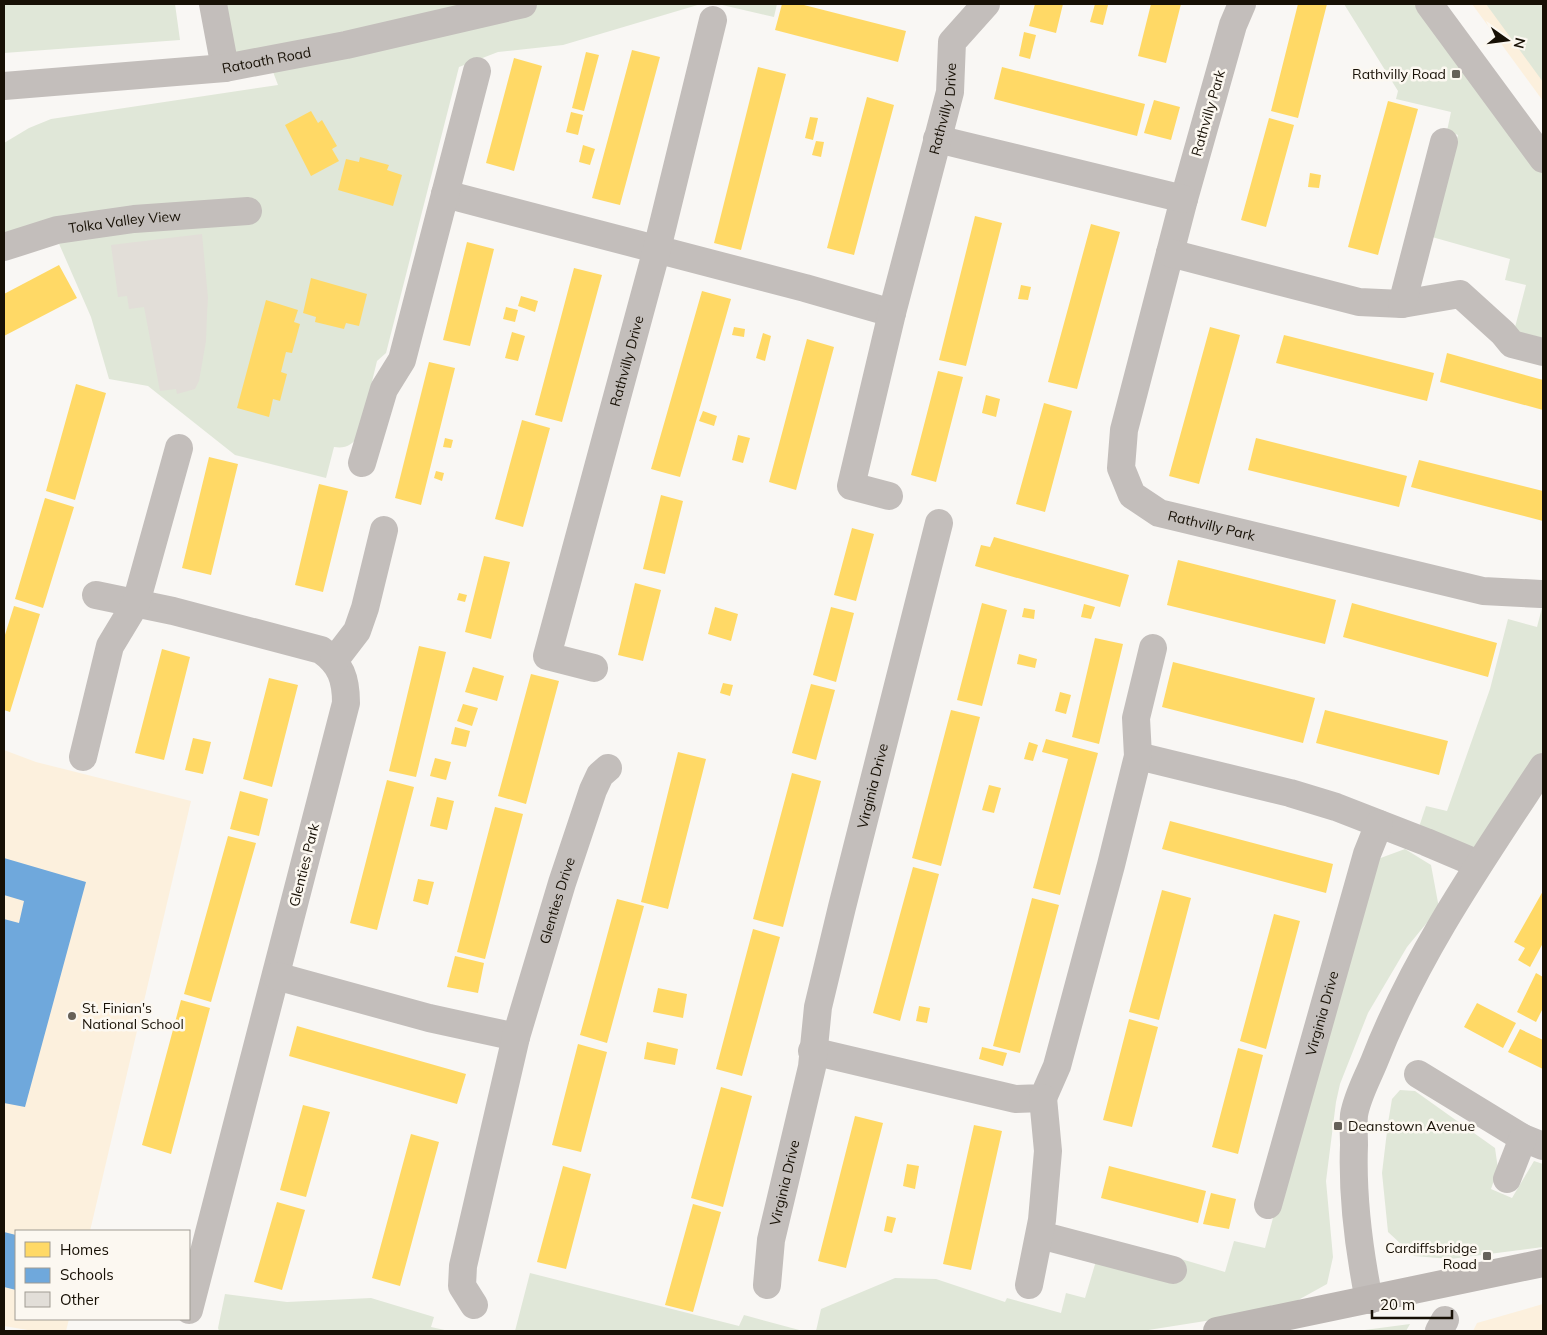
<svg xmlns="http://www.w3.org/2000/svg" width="1547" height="1335" font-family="Mulish,sans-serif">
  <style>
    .built { fill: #fcf0dd }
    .green { fill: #e0e7d8 }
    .homes { fill: #ffd966 }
    .schools { fill: #6fa8dc }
    .building { fill: #e2ded8 }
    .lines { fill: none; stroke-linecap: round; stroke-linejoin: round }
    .minor { stroke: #c3bebb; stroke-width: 28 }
    .major { stroke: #bcb6b3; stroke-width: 28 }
    .poi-dot { fill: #666159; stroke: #fcf8f1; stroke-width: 2 }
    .labels { text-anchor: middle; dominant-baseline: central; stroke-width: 5; stroke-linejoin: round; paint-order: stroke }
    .street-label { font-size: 14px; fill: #171005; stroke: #fcf8f1 }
    .poi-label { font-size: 14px; fill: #171005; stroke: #fcf8f1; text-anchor: end }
  </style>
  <rect width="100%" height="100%" fill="#f9f7f4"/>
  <!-- built -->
  <path class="built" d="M 1472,4 L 1543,4 L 1543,101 Z
    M 4,750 L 36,762 L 191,801 L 90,1231 L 16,1231 L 16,1319 L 69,1319 L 66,1331 L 34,1331 L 4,1326 Z
    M 1543,1304 L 1543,1331 L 1473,1331 L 1477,1323 Z"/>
  <!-- green -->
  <path class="green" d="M 4,4 L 175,4 L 180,40 L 4,53 Z
    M 213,4 L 485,4 L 224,64 Z
    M 492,4 L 701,4 L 563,45 L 498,52 L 459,67 L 386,353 L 377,361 L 359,435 C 353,445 345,449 334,447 L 326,478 L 235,455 L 148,386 L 109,379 L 91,317 L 53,230 L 4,246 L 4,143 L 29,128 L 51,119 L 278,85 L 267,56 Z
    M 718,4 L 777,4 L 774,17 Z
    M 1344,4 L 1428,4 L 1543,160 L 1543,338 L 1514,331 L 1526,285 L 1505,280 L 1510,259 L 1432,237 L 1458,135 L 1447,131 L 1451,112 L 1396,99 L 1398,91 Z
    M 1486,4 L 1543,4 L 1543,82 Z
    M 1543,604 L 1543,765 L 1478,863 L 1416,836 L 1426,806 L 1447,811 L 1490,689 L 1508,619 L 1537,627 Z
    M 1405,849 L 1431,865 L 1439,908 L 1407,947 L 1368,1013 L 1340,1084 L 1336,1102 L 1326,1181 L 1333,1257 L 1327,1284 L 1282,1309 L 1142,1331 L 816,1331 L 821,1309 L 895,1278 L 936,1279 L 1005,1302 L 1007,1298 L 1061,1313 L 1066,1293 L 1085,1298 L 1096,1261 L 1181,1259 L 1225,1272 L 1234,1241 L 1265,1248 L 1367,863 Z
    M 1400,1090 L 1415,1091 L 1495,1148 L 1498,1169 L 1491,1189 L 1512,1198 L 1534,1161 L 1543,1164 L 1543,1247 L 1450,1259 L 1414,1256 L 1388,1232 L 1382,1173 L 1388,1123 L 1392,1099 Z
    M 530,1273 L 739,1326 L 744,1315 L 803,1331 L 515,1331 Z
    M 225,1294 L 287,1302 L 371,1298 L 434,1317 L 431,1327 L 449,1331 L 219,1331 L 218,1328 Z
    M 1410,1324 L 1406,1331 L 1357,1331 Z"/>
  <!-- homes -->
  <path class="homes" d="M 782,4 L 800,4 L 906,31 L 898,62 L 775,30 Z
    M 1035,4 L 1063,4 L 1056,33 L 1029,26 Z
    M 1095,4 L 1108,5 L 1103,25 L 1090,22 Z
    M 1151,4 L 1181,4 L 1166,63 L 1138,56 Z
    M 1298,4 L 1327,4 L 1298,118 L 1271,111 Z
    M 1024,32 L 1036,35 L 1030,59 L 1019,56 Z
    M 632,50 L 660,57 L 620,205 L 592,198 Z
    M 586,52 L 599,55 L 584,111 L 572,108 Z
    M 514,58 L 542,66 L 514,171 L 486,163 Z
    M 758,67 L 786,74 L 741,250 L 714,243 Z
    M 1002,67 L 1145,104 L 1137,136 L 994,99 Z
    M 867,97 L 894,105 L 854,255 L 827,248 Z
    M 1154,100 L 1180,107 L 1171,140 L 1144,133 Z
    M 1388,101 L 1418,109 L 1378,255 L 1348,247 Z
    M 311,111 L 318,123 L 322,120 L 337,146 L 332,149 L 339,161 L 311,176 L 285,125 Z
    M 571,112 L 583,115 L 578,135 L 566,132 Z
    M 810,117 L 818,118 L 813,140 L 805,138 Z
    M 1269,118 L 1294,125 L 1266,227 L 1241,220 Z
    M 816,141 L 824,142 L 821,157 L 812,155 Z
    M 583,145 L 595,149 L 590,165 L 579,162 Z
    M 360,157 L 389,165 L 387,170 L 402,175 L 393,206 L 338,190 L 346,159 L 359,162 Z
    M 1310,173 L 1321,175 L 1319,188 L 1308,187 Z
    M 975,216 L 1002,223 L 966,366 L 939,360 Z
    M 1091,224 L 1120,232 L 1077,389 L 1048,382 Z
    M 467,242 L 494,249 L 470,346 L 443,340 Z
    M 59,265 L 77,298 L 4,336 L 4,294 Z
    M 574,268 L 602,275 L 562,422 L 535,415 Z
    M 311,278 L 367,294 L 359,326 L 346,323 L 344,329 L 315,322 L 316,317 L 303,313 Z
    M 1021,285 L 1031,287 L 1028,300 L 1018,299 Z
    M 702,291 L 731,299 L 680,477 L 651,469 Z
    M 521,296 L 538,301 L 535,312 L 518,306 Z
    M 266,300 L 298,310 L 294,322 L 300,324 L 292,353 L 286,352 L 281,372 L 287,374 L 280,401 L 273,399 L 269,417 L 237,408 Z
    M 506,307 L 518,310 L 515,322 L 503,319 Z
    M 734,327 L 745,329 L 744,337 L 732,335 Z
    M 1210,327 L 1240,335 L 1199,484 L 1169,476 Z
    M 512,332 L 525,336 L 518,361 L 505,358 Z
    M 763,333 L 771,336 L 765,361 L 756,358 Z
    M 1284,335 L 1434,373 L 1427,401 L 1276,363 Z
    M 807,339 L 834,347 L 796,490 L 769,482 Z
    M 1447,353 L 1543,380 L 1543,410 L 1440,382 Z
    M 429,362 L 455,368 L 421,505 L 395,498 Z
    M 938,371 L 963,377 L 936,482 L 911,475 Z
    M 76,384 L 106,393 L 75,500 L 46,491 Z
    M 986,395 L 1000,399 L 996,417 L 982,413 Z
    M 1044,403 L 1072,411 L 1045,512 L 1016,504 Z
    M 703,411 L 717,416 L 714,426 L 699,421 Z
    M 522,420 L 550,428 L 523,527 L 495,519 Z
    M 738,435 L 750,438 L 743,463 L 732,460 Z
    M 445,438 L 453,440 L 451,448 L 443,447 Z
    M 1256,438 L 1407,476 L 1399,507 L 1248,470 Z
    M 209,457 L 238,464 L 211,575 L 182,568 Z
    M 1419,460 L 1543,491 L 1543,521 L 1411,487 Z
    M 436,471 L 444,473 L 442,481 L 434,478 Z
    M 319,484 L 348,491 L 323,592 L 295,585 Z
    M 661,495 L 683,501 L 665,574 L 643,569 Z
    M 45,498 L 74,507 L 43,608 L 15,599 Z
    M 852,528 L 874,534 L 856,601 L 834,595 Z
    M 994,537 L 1129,575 L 1120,607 L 975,566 L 981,545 L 990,547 Z
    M 484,556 L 510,562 L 491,639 L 465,632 Z
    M 1178,560 L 1336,600 L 1325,644 L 1167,605 Z
    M 635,583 L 661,590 L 643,661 L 618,655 Z
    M 459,593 L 467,595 L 465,602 L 457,600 Z
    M 982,603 L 1007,610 L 982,706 L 957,700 Z
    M 1352,603 L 1497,643 L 1488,677 L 1343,637 Z
    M 1084,604 L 1095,607 L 1091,619 L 1081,617 Z
    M 14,606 L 40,614 L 10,712 L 4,710 L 4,638 Z
    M 715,607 L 738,614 L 731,641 L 708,634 Z
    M 831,607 L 854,613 L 836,682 L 813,675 Z
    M 1024,608 L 1035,610 L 1034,619 L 1022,617 Z
    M 1095,638 L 1123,644 L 1099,744 L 1072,737 Z
    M 419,646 L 446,652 L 416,777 L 389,771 Z
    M 162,649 L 190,657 L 164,760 L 135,753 Z
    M 1019,654 L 1037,659 L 1035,668 L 1017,664 Z
    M 1173,662 L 1315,698 L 1303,743 L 1162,707 Z
    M 473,667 L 504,676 L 497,701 L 465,692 Z
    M 531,674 L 559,681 L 526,804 L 498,796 Z
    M 269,678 L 298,685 L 272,787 L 243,779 Z
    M 723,683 L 733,685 L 730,696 L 720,693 Z
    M 811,684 L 835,690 L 816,760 L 792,753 Z
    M 1060,692 L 1071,695 L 1066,714 L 1055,711 Z
    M 463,704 L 478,708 L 472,726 L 457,721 Z
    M 951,710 L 980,717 L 941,866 L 912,858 Z
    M 1325,710 L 1448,741 L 1439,775 L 1316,743 Z
    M 455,727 L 470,731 L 466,747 L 451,744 Z
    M 193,738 L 211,742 L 203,774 L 185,770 Z
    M 1046,739 L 1098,753 L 1060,895 L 1033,888 L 1068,759 L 1042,752 Z
    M 1029,742 L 1038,745 L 1033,761 L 1024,759 Z
    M 678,752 L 706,759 L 668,909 L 641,902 Z
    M 435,758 L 451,762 L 446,780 L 430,776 Z
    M 792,773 L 821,781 L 783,927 L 753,919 Z
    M 387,780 L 414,787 L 377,930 L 350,923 Z
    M 989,785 L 1001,788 L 994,813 L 982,810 Z
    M 240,791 L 268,799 L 259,836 L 230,829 Z
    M 437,797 L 454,801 L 447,830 L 430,826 Z
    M 495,807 L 523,814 L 485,959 L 457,952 Z
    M 1170,821 L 1333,864 L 1326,893 L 1162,849 Z
    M 228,836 L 256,843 L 211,1002 L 184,994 Z
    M 913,867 L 939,874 L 900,1021 L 873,1013 Z
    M 418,879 L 434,882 L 428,905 L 413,901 Z
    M 1162,890 L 1191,898 L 1159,1020 L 1129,1012 Z
    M 1543,891 L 1543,943 L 1530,967 L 1518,960 L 1525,948 L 1514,942 Z
    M 1032,898 L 1059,905 L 1020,1053 L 993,1046 Z
    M 617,899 L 644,906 L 607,1043 L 580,1035 Z
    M 1274,914 L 1300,921 L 1266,1049 L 1240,1041 Z
    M 753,929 L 780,937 L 742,1076 L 716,1069 Z
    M 455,956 L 484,963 L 478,993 L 447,987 Z
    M 1536,973 L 1543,977 L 1543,1008 L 1536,1022 L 1517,1012 Z
    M 658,988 L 687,994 L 683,1018 L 653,1012 Z
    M 181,1000 L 210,1008 L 171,1154 L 142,1145 Z
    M 1477,1003 L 1516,1023 L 1503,1048 L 1464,1027 Z
    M 919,1006 L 930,1008 L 927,1023 L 916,1021 Z
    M 1129,1019 L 1158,1027 L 1132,1127 L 1103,1120 Z
    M 297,1026 L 466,1074 L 457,1104 L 289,1056 Z
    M 1520,1029 L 1543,1040 L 1543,1069 L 1508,1052 Z
    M 647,1042 L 678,1049 L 675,1065 L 644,1059 Z
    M 578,1044 L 607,1052 L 581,1152 L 552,1145 Z
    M 982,1047 L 1007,1053 L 1003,1066 L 979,1059 Z
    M 1238,1048 L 1263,1055 L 1238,1154 L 1212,1147 Z
    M 721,1087 L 752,1096 L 723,1207 L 691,1198 Z
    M 303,1105 L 330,1112 L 306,1197 L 280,1190 Z
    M 855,1116 L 883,1123 L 846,1268 L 818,1261 Z
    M 974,1125 L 1002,1131 L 971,1270 L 943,1264 Z
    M 411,1134 L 439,1142 L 400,1286 L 372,1278 Z
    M 907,1164 L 919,1166 L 915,1189 L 903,1186 Z
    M 563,1166 L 591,1174 L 566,1269 L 537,1262 Z
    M 1109,1166 L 1206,1191 L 1198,1223 L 1101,1198 Z
    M 1211,1193 L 1236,1199 L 1229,1229 L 1203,1224 Z
    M 277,1202 L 305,1210 L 282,1290 L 254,1282 Z
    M 693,1204 L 721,1212 L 693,1312 L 665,1305 Z
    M 887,1216 L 896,1218 L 892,1233 L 884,1231 Z"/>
  <!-- schools -->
  <path class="schools" d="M 4,858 L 86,882 L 25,1107 L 4,1103 L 4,919 L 19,923 L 24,901 L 4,895 Z
    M 4,1232 L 16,1235 L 16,1290 L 4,1287 Z"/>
  <!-- building -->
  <path class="building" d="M 202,234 L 208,298 L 207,314 L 206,341 L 199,381 L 195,389 L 177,394 L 176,389 L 160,391 L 144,307 L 129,309 L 127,296 L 118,297 L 111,245 Z"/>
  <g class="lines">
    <!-- minor -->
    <g class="minor">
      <path d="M 213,4 L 225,68"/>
      <path id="s1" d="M 1242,4 L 1233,25 L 1184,199 L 1124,430 L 1121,468 L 1132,495 L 1159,513 L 1483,591 L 1541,594"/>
      <path d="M 1429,4 L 1543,159"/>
      <path id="s2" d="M 4,86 L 225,68 L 346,45 L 523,4"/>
      <path d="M 937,139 L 1184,199"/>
      <path d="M 445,194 L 805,288 L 892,313"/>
      <path id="s3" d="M 4,247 L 57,230 L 134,219 L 248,211"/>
      <path d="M 1170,253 L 1359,302 L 1402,304 L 1460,294 L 1503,333 L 1512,344 L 1543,352"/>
      <path d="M 1402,304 L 1444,142"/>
      <path d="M 362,463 L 384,389 L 402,360 L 477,71"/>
      <path id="s4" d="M 889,496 L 851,486 L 892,313 L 950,92 L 952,42 L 986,4"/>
      <path d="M 96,595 L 173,611 L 321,650 C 341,664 346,679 346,703 L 189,1310"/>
      <path d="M 334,661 L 357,631 L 365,608 L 384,530"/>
      <path id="s5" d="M 594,668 L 547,656 L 657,249 L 713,20"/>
      <path d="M 1138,756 L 1290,793 L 1336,807 L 1426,842 L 1478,864"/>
      <path d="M 83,757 L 110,646 L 136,603 L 179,448"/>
      <path d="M 276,976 L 429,1018 L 516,1037"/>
      <path d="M 812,1051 L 1015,1099 L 1043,1098 L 1057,1066 L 1111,865 L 1138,756 L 1136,718 L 1153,648"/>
      <path d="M 1418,1074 L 1523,1138 L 1543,1146"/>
      <path d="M 1507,1179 L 1523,1138"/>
      <path id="s6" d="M 1268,1205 L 1367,854 L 1379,824"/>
      <path d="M 1040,1235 L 1173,1270"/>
      <path id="s7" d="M 767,1285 L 771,1240 L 812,1067 L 818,1007 L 842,907 L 939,523"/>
      <path d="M 1029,1285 L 1042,1220 L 1048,1151 L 1043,1098"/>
      <path d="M 1369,1300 C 1359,1250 1352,1197 1354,1145 C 1354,1136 1353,1125 1354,1115 C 1357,1097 1367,1079 1374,1062 C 1415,956 1481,861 1543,767"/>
      <path id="s8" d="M 474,1305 L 462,1286 L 463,1266 L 516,1037 L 562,883 L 593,790 L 600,775 L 608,768"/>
      <path d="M 1439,1331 L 1445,1320"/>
    </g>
    <!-- major -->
    <path class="major" d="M 1217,1331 L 1543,1263"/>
  </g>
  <!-- markers -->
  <g class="poi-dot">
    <rect x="1451" y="69" width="10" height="10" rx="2.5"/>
    <circle cx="72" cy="1016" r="5"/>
    <rect x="1333" y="1121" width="10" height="10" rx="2.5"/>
    <rect x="1482" y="1251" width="10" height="10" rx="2.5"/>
  </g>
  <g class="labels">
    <!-- street labels -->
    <g class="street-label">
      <text stroke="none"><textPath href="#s2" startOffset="264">Ratoath Road</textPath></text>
      <text stroke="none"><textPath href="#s4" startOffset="428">Rathvilly Drive</textPath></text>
      <text transform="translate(1208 113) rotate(-74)">Rathvilly Park</text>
      <text stroke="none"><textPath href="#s3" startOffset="124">Tolka Valley View</textPath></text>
      <text stroke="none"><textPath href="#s5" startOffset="354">Rathvilly Drive</textPath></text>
      <text stroke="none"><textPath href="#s1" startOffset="596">Rathvilly Park</textPath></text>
      <text stroke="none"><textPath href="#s7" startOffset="511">Virginia Drive</textPath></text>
      <text transform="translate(304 865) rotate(-76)">Glenties Park</text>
      <text stroke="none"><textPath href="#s8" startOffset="420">Glenties Drive</textPath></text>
      <text stroke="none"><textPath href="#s6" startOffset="199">Virginia Drive</textPath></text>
      <text stroke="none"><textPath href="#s7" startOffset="104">Virginia Drive</textPath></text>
    </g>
    <!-- poi labels -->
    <g class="poi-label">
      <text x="1446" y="74">Rathvilly Road</text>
      <text x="82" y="1008" text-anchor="start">St. Finian's<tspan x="82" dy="16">National School</tspan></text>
      <text x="1348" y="1126" text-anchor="start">Deanstown Avenue</text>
      <text x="1477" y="1248">Cardiffsbridge<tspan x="1477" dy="16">Road</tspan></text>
    </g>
  </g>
  <!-- border -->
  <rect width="1547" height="1335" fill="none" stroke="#171005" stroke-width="10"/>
  <!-- legend -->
  <rect x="15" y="1230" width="175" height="90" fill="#fcf8f1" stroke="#a09b93"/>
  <rect x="25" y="1242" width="25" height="15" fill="#ffd966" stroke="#a09b93"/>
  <text x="60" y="1255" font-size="15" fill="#171005">Homes</text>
  <rect x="25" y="1268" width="25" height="15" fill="#6fa8dc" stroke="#a09b93"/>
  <text x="60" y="1280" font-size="15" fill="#171005">Schools</text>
  <rect x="25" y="1292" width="25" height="15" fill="#e2ded8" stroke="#a09b93"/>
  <text x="60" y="1305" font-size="15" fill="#171005">Other</text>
  <!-- north arrow -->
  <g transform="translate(1507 40) rotate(104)" stroke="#fcf8f1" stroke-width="4" paint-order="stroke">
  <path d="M0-4L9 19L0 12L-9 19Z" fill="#171005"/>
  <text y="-8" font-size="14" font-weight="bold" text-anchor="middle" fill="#171005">N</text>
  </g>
  <!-- scale -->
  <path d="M1372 1310v8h80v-8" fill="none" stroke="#171005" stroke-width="2.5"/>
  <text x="1380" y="1310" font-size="15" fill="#171005" stroke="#fcf8f1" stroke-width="4" paint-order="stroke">20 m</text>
</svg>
